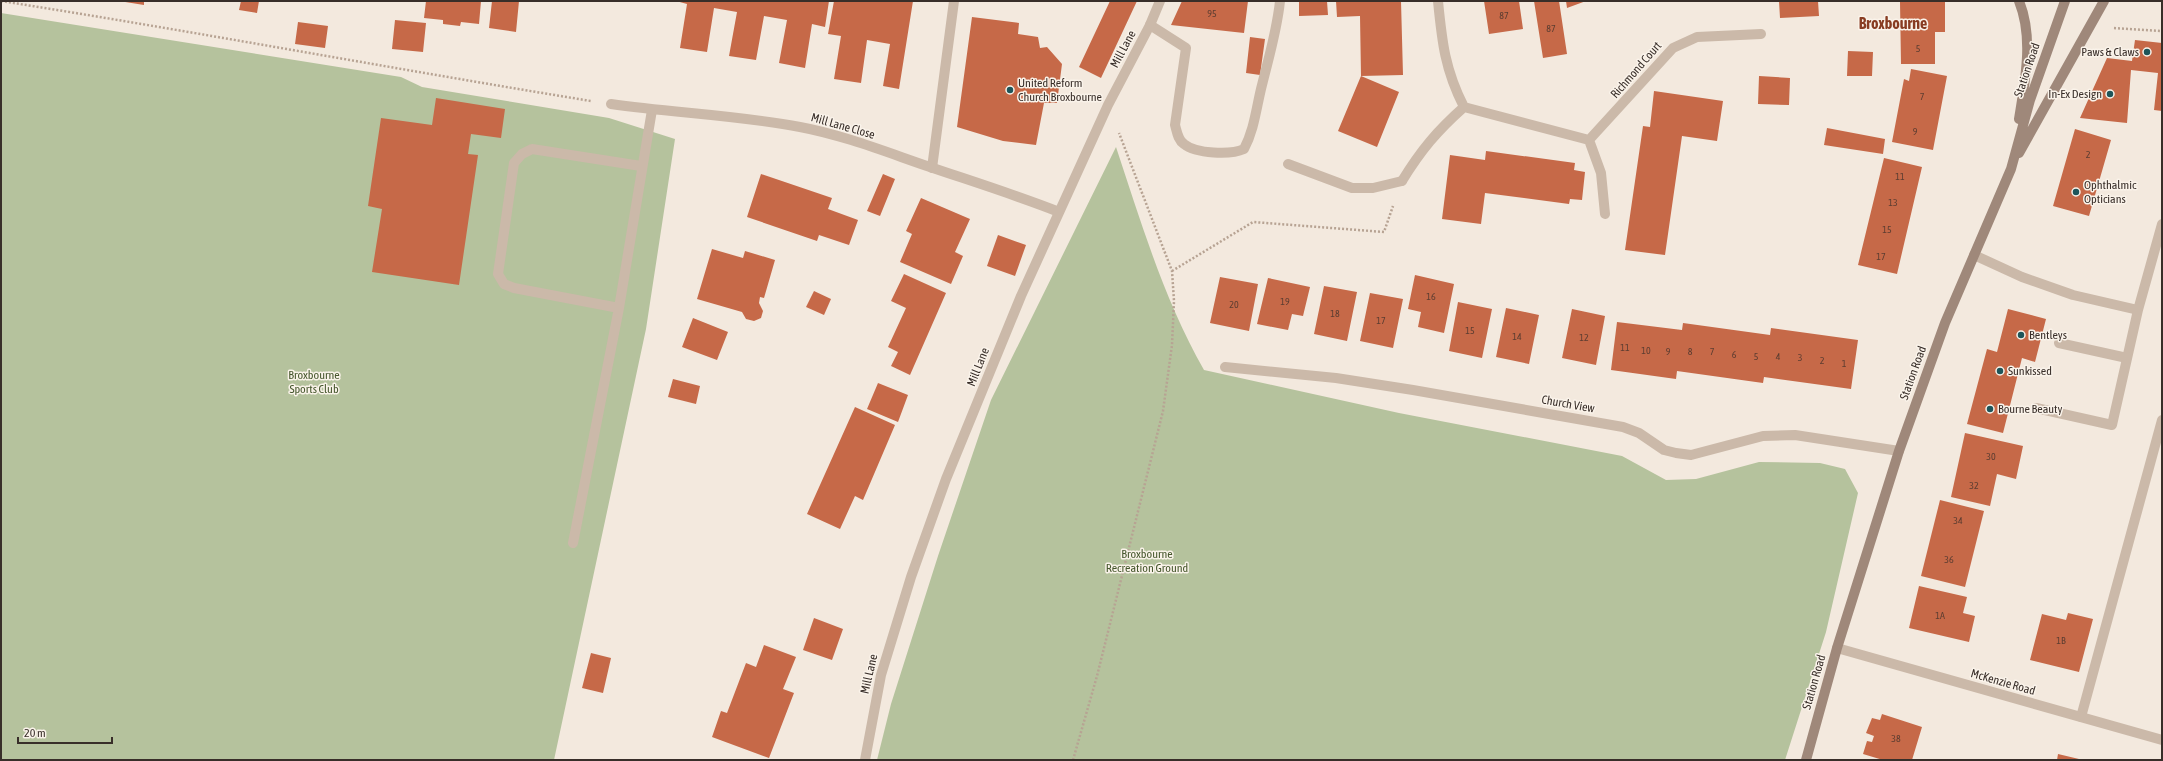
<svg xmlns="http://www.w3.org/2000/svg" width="2163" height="761" font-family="'Asap Condensed',sans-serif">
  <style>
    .green { fill: #b5c29d }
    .building { fill: #c66948 }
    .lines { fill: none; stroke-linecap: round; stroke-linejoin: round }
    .path { stroke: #b7a393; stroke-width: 2.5; stroke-dasharray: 2 2; stroke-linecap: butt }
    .lane { stroke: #cbb9a9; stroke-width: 10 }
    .street { stroke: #cbb9a9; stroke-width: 10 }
    .secondary { stroke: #9f887a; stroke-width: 10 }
    .poi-dot { fill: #1e555a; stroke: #faf3ea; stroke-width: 1.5 }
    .labels { text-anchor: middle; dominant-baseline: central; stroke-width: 3; stroke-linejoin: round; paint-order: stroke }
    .number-label { font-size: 10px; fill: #5c3d31 }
    .street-label { font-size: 12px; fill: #382e29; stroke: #faf3ea }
    .poi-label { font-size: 12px; fill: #382e29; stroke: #faf3ea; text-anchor: start }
    .park-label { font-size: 12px; fill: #46572d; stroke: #faf3ea }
    .district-label { font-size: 16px; font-weight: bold; fill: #883c22; stroke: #faf3ea }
  </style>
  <rect width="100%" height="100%" fill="#f3e9de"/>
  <!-- green -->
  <path class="green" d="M 1,13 L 401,77 L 422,87 L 609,118 L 675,139 L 646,329 L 554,760 L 1,760 Z
    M 1116,147 C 1141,222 1164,300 1204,370 L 1399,413 L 1622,456 L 1666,480 L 1696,479 L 1759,462 L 1820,463 L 1845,469 L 1858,493 L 1826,632 L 1785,760 L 877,760 L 891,704 L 938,556 L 991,400 Z"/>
  <!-- building -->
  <path class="building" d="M 119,1 L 144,1 L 144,5 Z
    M 241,1 L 259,1 L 257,13 L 239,10 Z
    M 426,1 L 481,1 L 479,24 L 461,22 L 460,26 L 443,24 L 443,20 L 424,18 Z
    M 492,1 L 519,1 L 516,32 L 489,28 Z
    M 676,1 L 829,1 L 825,27 L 812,24 L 805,68 L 779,63 L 787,20 L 764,16 L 756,60 L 729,56 L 737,12 L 714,8 L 707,52 L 680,48 L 687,4 Z
    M 834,1 L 913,1 L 899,89 L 883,86 L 890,44 L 867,40 L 861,83 L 834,79 L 841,36 L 828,34 Z
    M 1110,1 L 1137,1 L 1101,78 L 1079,67 Z
    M 1182,1 L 1248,1 L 1244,33 L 1171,25 Z
    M 1299,1 L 1327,1 L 1328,15 L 1299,16 Z
    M 1336,1 L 1401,1 L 1403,75 L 1361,76 L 1399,92 L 1377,147 L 1338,131 L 1361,76 L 1360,16 L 1337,17 Z
    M 1484,1 L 1519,1 L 1523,29 L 1489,34 Z
    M 1534,1 L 1559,1 L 1567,54 L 1543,58 Z
    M 1566,1 L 1586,1 L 1567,8 Z
    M 1779,1 L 1818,1 L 1819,16 L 1780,18 Z
    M 1900,2 L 1945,2 L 1945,32 L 1935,32 L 1935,64 L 1901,64 Z
    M 972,17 L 1019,23 L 1018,34 L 1038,37 L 1040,48 L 1047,47 L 1062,64 L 1057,103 L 1044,103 L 1036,145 L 1003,141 L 957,127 Z
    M 395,20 L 426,23 L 423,52 L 392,49 Z
    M 298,22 L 328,26 L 325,48 L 295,44 Z
    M 1250,37 L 1265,39 L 1260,75 L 1246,73 Z
    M 2135,40 L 2162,43 L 2162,111 L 2154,110 L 2158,73 L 2131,70 L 2127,123 L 2080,118 L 2107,58 L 2132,61 Z
    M 1848,51 L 1873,52 L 1872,76 L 1847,76 Z
    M 1911,69 L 1947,76 L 1933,150 L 1892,142 L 1904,79 L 1909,81 Z
    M 1759,76 L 1790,78 L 1789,105 L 1758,104 Z
    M 1654,91 L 1723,101 L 1717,141 L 1682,136 L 1665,255 L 1625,250 L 1643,126 L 1650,127 Z
    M 436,98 L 505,109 L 501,138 L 471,134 L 468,154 L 478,155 L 459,285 L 372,272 L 382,209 L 368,206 L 381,118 L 432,125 Z
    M 1827,128 L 1885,139 L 1883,154 L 1824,145 Z
    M 2075,129 L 2111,140 L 2089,216 L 2053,206 Z
    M 1486,151 L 1575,163 L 1574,170 L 1585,172 L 1582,200 L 1570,199 L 1569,204 L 1485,193 L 1481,224 L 1442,219 L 1450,155 L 1485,160 Z
    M 1884,158 L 1922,167 L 1897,274 L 1858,265 Z
    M 761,174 L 832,198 L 828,209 L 858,220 L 849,245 L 819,235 L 817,241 L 747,217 Z
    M 883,174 L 895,179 L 880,216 L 867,211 Z
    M 921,198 L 970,219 L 955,252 L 963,256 L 951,284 L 900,262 L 912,234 L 906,231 Z
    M 998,235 L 1026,245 L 1015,276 L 987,266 Z
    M 712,249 L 743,258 L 745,251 L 775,260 L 764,298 L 760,297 L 759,303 L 763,311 L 761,318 L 754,321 L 746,319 L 742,312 L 697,299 Z
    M 904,274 L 946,293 L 910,375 L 891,366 L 898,352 L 888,347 L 906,308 L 891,301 Z
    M 1415,275 L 1454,284 L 1444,333 L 1418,327 L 1421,312 L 1408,309 Z
    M 1220,277 L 1258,284 L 1249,331 L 1210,323 Z
    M 1268,278 L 1310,287 L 1303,316 L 1292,314 L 1288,330 L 1257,324 Z
    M 1324,286 L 1357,292 L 1347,341 L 1314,334 Z
    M 814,291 L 831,299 L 824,315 L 806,307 Z
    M 1370,293 L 1403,299 L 1393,348 L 1360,341 Z
    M 1458,302 L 1492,309 L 1482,358 L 1449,351 Z
    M 1506,308 L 1539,315 L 1529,364 L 1496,357 Z
    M 1572,309 L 1605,316 L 1596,365 L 1562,358 Z
    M 2008,309 L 2046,319 L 2035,362 L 2022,358 L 2003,433 L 1967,424 L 1987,349 L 1997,352 Z
    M 693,318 L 728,332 L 717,360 L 682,347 Z
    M 1617,322 L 1682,330 L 1683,323 L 1770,335 L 1771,328 L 1858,340 L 1851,389 L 1764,377 L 1763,383 L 1677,371 L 1676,379 L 1611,370 Z
    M 673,379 L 700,386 L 696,404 L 668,397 Z
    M 878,383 L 908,395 L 898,422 L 867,409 Z
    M 855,407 L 895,425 L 863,500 L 855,496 L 840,529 L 807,514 Z
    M 1965,433 L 2023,446 L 2016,479 L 1997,474 L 1990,506 L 1951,497 Z
    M 1940,500 L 1984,511 L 1965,587 L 1921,576 Z
    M 1919,586 L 1967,597 L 1963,613 L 1975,616 L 1969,642 L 1909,628 Z
    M 2068,613 L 2093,619 L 2079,672 L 2030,660 L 2042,614 L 2066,620 Z
    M 814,618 L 843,629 L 832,660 L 803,650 Z
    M 764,645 L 796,657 L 783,689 L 794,693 L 769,758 L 712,737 L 721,711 L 727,713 L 746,663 L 756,667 Z
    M 591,653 L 611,658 L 603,693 L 582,688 Z
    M 1882,714 L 1922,727 L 1912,760 L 1883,760 L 1863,754 L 1867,741 L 1872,742 L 1874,736 L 1866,733 L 1872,718 L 1880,720 Z
    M 2058,754 L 2079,759 L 2079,760 L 2057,760 Z"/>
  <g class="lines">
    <!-- path -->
    <path class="path" d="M 1,1 C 198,32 394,69 591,101
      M 2114,28 L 2160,31
      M 1172,271 L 1253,222 L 1384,232 L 1393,206
      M 1073,760 L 1097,676 L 1163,411 L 1172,345 L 1174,301 L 1172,271 L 1119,133"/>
    <!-- lane -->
    <path class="lane" d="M 1150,25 L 1186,48 L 1175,125 C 1177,132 1178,140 1184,144 C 1196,154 1231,155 1244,149 C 1254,130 1256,110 1261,89 C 1268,60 1277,31 1280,1
      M 1288,164 L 1352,188 L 1373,188 L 1402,181
      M 932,168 L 954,1
      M 1974,255 L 2022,277 L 2073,295 L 2138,310 L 2162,224
      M 619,308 L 514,288 L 504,284 L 498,274 L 514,163 L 522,154 L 532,149 L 641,166
      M 2059,343 L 2127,358
      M 2036,408 L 2112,425 L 2138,310
      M 573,543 L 619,308 L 652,110
      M 2081,717 L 2162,420"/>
    <!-- street -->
    <path class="street" d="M 1438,1 C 1442,42 1445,70 1464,107 L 1589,140
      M 611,104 C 674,113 737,115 800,127 C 843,135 886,152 927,166 C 971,181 1016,195 1059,212
      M 1589,140 L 1673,48 L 1697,37 L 1761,34
      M 1589,140 L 1601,173 L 1605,214
      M 1402,181 C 1421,150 1437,131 1464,107
      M 1225,367 L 1336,378 L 1413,390 L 1623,427 L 1639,433 L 1664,450 L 1676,453 L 1691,455 L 1763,436 L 1795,435 L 1899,451
      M 1837,648 L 2162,740
      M 865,760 L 881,675 L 911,577 L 946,479 L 1021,296 L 1108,105 L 1150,25 L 1160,1"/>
    <!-- secondary -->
    <path class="secondary" d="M 2019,119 C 2025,81 2034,38 2019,1
      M 2019,153 L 2104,1
      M 1806,760 L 1837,648 L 1899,451 L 1945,323 L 2011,169 L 2030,100 L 2065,1"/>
  </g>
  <!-- markers -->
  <g class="poi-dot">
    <circle cx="2147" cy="52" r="4"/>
    <circle cx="1010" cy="90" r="4"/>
    <circle cx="2110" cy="94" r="4"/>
    <circle cx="2076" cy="192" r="4"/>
    <circle cx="2021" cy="335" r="4"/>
    <circle cx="2000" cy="371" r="4"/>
    <circle cx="1990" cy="409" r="4"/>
  </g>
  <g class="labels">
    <!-- number labels -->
    <g class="number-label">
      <text x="1212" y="13">95</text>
      <text x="1504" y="15">87</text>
      <text x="1551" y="28">87</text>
      <text x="1918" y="48">5</text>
      <text x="1922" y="96">7</text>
      <text x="1915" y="131">9</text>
      <text x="2088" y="154">2</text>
      <text x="1900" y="176">11</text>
      <text x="1893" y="202">13</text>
      <text x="1887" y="229">15</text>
      <text x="1881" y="256">17</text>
      <text x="1431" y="296">16</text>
      <text x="1285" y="301">19</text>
      <text x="1234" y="304">20</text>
      <text x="1335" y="313">18</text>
      <text x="1381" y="320">17</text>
      <text x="1470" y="330">15</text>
      <text x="1517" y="336">14</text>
      <text x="1584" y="337">12</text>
      <text x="1625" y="347">11</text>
      <text x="1646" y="350">10</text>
      <text x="1668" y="351">9</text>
      <text x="1690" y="351">8</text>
      <text x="1712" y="351">7</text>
      <text x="1734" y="354">6</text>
      <text x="1756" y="356">5</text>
      <text x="1778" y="356">4</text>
      <text x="1800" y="357">3</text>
      <text x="1822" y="360">2</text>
      <text x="1844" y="363">1</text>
      <text x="1991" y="456">30</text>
      <text x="1974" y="485">32</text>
      <text x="1958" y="520">34</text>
      <text x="1949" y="559">36</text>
      <text x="1940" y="615">1A</text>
      <text x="2061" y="640">1B</text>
      <text x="1896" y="738">38</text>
    </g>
    <!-- street labels -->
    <g class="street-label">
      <text transform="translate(1123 49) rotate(-62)">Mill Lane</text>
      <text transform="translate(1636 70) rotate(-49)">Richmond Court</text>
      <text transform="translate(2027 70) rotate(-71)">Station Road</text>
      <text transform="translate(843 126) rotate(16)">Mill Lane Close</text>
      <text transform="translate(978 367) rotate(-68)">Mill Lane</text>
      <text transform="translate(1913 373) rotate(-70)">Station Road</text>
      <text transform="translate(1568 404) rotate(10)">Church View</text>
      <text transform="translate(869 674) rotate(-77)">Mill Lane</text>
      <text transform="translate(1814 682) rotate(-74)">Station Road</text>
      <text transform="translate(2003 682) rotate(16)">McKenzie Road</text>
    </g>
    <!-- poi labels -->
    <g class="poi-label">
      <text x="2139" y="52" text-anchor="end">Paws &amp; Claws</text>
      <text x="1018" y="83">United Reform<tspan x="1018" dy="14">Church Broxbourne</tspan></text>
      <text x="2102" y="94" text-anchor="end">In-Ex Design</text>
      <text x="2084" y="185">Ophthalmic<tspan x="2084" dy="14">Opticians</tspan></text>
      <text x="2029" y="335">Bentleys</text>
      <text x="2008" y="371">Sunkissed</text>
      <text x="1998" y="409">Bourne Beauty</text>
    </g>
    <!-- park labels -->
    <g class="park-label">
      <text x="314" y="375">Broxbourne<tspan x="314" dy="14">Sports Club</tspan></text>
      <text x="1147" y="554">Broxbourne<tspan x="1147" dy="14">Recreation Ground</tspan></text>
    </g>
    <!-- district labels -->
    <g class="district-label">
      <text x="1893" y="23">Broxbourne</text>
    </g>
  </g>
  <!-- border -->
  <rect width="2163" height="761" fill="none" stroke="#382e29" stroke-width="4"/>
  <!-- scale -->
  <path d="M18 737v6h94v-6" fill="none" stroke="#382e29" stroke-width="2"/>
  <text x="24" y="737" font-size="12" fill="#382e29" stroke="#faf3ea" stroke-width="3" paint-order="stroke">20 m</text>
</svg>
